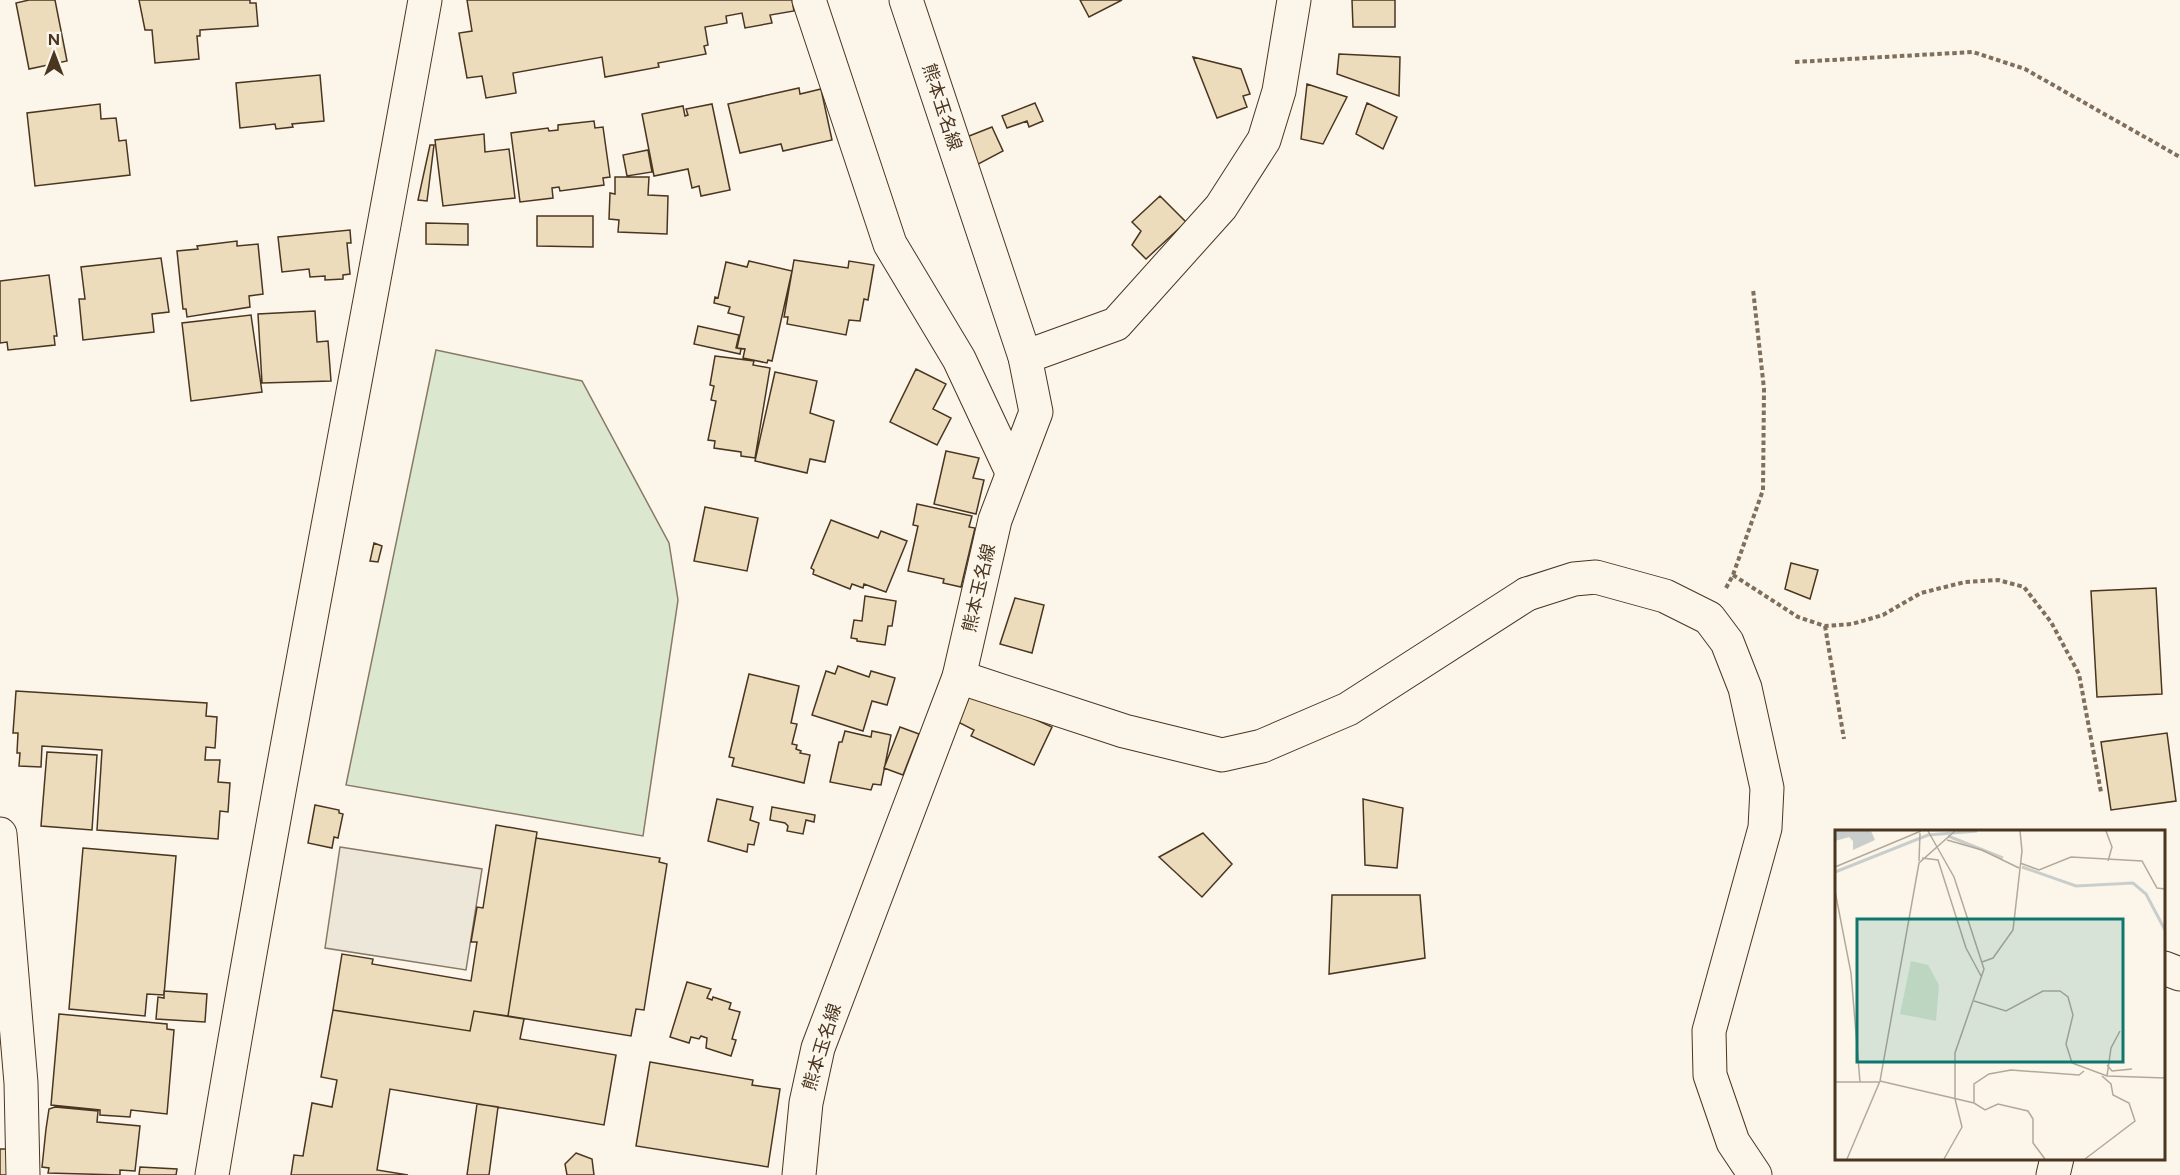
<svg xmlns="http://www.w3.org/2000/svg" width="2180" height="1175" font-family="Figtree,'Noto Sans JP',sans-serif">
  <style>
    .green { fill: #dce7d0; stroke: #887966; stroke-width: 1.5 }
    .parking { fill: #ede7d9; stroke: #887966; stroke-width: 1.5 }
    .building { fill: #ecdcbc; stroke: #4a3520; stroke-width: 1.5 }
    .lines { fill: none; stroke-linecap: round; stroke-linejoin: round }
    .minor-casing { stroke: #4a3520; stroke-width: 35 }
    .tertiary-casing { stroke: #4a3520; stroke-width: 35 }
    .primary-casing { stroke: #4a3520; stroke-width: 35 }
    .path { stroke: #7f6f5c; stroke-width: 4; stroke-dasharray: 4.5 3; stroke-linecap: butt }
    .minor { stroke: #fbf6e9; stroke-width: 33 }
    .tertiary { stroke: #fbf6e9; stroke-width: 33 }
    .primary { stroke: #fbf6e9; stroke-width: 33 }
    .labels { text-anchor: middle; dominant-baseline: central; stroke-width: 4.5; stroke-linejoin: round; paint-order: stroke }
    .street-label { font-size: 18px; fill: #4a3520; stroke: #fbf6e9 }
    .inset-river { fill: none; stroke: #c9cecd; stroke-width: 3 }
    .inset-road { fill: none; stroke: #b4a999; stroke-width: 1.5 }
    .view { fill: #0f766e; fill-opacity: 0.15; stroke: #0f766e; stroke-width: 3 }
    .inset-edge { fill: none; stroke: #4a3520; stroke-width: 3 }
  </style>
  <rect width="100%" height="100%" fill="#fbf6e9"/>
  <!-- green -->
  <path class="green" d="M 436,350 L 582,381 L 669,543 L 678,600 L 643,836 L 346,785 Z"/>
  <!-- parking -->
  <path class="parking" d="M 340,847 L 482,869 L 466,970 L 325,948 Z"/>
  <!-- building -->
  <path class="building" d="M 29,0 L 55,0 L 67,61 L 29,69 L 16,3 Z
    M 139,0 L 250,0 L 250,3 L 256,3 L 258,26 L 200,30 L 200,36 L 197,36 L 199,59 L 155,63 L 152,30 L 145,30 Z
    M 467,0 L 792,0 L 794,11 L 770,15 L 772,23 L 745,28 L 742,13 L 726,16 L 727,23 L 705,27 L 708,45 L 704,46 L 706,54 L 658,63 L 659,67 L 605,77 L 602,57 L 513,73 L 516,93 L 486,98 L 482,76 L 467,78 L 459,33 L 472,31 Z
    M 1080,0 L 1122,0 L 1089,17 Z
    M 1352,0 L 1395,0 L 1395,27 L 1353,27 Z
    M 1339,54 L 1400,57 L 1399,96 L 1337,74 Z
    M 1193,57 L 1241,69 L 1250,94 L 1243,96 L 1247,107 L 1217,118 Z
    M 320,75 L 324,121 L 292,124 L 293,127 L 276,129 L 275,124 L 240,128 L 236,83 Z
    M 1307,84 L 1347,97 L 1323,144 L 1301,139 Z
    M 799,88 L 800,94 L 821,89 L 832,140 L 783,151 L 781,144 L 740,153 L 728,104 Z
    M 1035,103 L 1043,121 L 1029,127 L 1027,121 L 1007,128 L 1002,116 Z
    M 1367,103 L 1397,117 L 1383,149 L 1356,134 Z
    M 100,104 L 101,119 L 116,118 L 119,141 L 126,140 L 130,175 L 35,186 L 27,113 Z
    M 712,104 L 730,190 L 701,196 L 699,186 L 692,188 L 688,169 L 654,176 L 642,114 L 683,106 L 685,116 L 688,115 L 686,109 Z
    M 594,121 L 595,128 L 603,127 L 610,177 L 603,178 L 604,185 L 560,191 L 559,187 L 552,188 L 553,198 L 520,202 L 511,133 L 548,128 L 549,131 L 558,130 L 558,125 Z
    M 992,127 L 1003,151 L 969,169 L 959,140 Z
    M 484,134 L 485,152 L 509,149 L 515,198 L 443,206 L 435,140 Z
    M 430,145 L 434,145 L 427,201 L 418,200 Z
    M 648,150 L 652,172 L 627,176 L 623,155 Z
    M 615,177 L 649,177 L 648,195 L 668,196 L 667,234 L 618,232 L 619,220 L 609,219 L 610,193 L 615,194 Z
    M 1160,196 L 1186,222 L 1146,259 L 1132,245 L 1141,231 L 1132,222 Z
    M 537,216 L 593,216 L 593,247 L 537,246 Z
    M 426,223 L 468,224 L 468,245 L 426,244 Z
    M 350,230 L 351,243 L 347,243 L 350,274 L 343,275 L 343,279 L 325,280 L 325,276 L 310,277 L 309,269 L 282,272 L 278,237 Z
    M 237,241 L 237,246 L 258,244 L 263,294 L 249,296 L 250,307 L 187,317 L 186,309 L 183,309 L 177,251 L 198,249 L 197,246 Z
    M 161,258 L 169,312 L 152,314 L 154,332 L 83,340 L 79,299 L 85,299 L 81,267 Z
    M 794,260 L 848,268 L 849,261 L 874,265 L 868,300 L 864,299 L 860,321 L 849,320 L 846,335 L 787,324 L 788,317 L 784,317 Z
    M 749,261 L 792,271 L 772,361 L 768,360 L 767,363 L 743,358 L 745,349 L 737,348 L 744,317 L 728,313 L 730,307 L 714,303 L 715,297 L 718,298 L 726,262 L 747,267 Z
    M 49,275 L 57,336 L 54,336 L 55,345 L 8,350 L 7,342 L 0,343 L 0,281 Z
    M 315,311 L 317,342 L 328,341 L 331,381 L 262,383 L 258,314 Z
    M 251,315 L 262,392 L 191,401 L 182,323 Z
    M 698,326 L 739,335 L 736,348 L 741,349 L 740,354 L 694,344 Z
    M 715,356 L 754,361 L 753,365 L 770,368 L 755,458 L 741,456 L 741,452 L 714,448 L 715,441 L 708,440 L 716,401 L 711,400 L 714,386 L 710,385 Z
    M 916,369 L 946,384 L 933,409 L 951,418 L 937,445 L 890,422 Z
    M 775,372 L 817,381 L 810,413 L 834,421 L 825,462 L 810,459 L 807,473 L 755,461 Z
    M 946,451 L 979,458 L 973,478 L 984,480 L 976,514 L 934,504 Z
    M 917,504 L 972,516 L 969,527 L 975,528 L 961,587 L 943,583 L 944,579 L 908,571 L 918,526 L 913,525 Z
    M 705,507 L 758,518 L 747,571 L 694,561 Z
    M 831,520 L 878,538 L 881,531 L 907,541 L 886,592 L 864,584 L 863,588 L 852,584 L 850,589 L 813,574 L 814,570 L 811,568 Z
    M 374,543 L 382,546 L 378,562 L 370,561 Z
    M 1791,563 L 1818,570 L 1810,599 L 1785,589 Z
    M 2156,588 L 2162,694 L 2097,697 L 2091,591 Z
    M 865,596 L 896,601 L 892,626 L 888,626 L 885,645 L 857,641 L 857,639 L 851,638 L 854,620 L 862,621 Z
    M 1015,598 L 1044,605 L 1032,653 L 1000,644 Z
    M 838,666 L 869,677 L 871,671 L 895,678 L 887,705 L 872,701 L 863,731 L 812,715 L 826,671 L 835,674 Z
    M 749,674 L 799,686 L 791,723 L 797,724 L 792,744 L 797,745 L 796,749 L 801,751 L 800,753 L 810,755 L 804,783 L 732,766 L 734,758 L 729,757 Z
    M 16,691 L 207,703 L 206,716 L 217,717 L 215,748 L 206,747 L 205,760 L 220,760 L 218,782 L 230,783 L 228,812 L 220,811 L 218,839 L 97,830 L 102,750 L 42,746 L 41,767 L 19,766 L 20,753 L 17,753 L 18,733 L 13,733 Z
    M 972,691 L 1052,727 L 1034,765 L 971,736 L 974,730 L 958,722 Z
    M 900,727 L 919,734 L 903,775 L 884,768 Z
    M 845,731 L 871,737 L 872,731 L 891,735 L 881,785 L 873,784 L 871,790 L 830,782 L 839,742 L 842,742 Z
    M 2167,733 L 2176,801 L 2111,810 L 2101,742 Z
    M 47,752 L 97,755 L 92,830 L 41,826 Z
    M 717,799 L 753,807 L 750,820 L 759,823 L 754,845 L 748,844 L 747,852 L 708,841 Z
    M 1363,799 L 1403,808 L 1397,868 L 1365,865 Z
    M 315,805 L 339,810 L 339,813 L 343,814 L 338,838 L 334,837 L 332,848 L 308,843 Z
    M 772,807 L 815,815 L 814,822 L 806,820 L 803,834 L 787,831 L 788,826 L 785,823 L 770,820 Z
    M 496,825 L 537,832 L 508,1016 L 474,1011 L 470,1031 L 333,1010 L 342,954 L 373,959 L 372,964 L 471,981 L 477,942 L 471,942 L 477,907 L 483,908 Z
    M 1203,833 L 1232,864 L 1202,897 L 1159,857 Z
    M 536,838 L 660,858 L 659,862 L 667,864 L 644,1010 L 636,1009 L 631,1036 L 508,1016 Z
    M 83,848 L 176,856 L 164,995 L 147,994 L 145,1016 L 69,1009 Z
    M 1332,895 L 1420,895 L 1425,958 L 1329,974 Z
    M 687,982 L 711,989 L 707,998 L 712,1000 L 713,997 L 731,1003 L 729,1009 L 740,1012 L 732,1039 L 736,1040 L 731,1056 L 706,1048 L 707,1038 L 701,1036 L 699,1039 L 691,1037 L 689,1043 L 670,1037 Z
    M 164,991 L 207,994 L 205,1022 L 156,1019 L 158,997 L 164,998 Z
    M 333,1010 L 470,1031 L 474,1011 L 524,1019 L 520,1039 L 616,1055 L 604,1125 L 390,1089 L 377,1170 L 408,1175 L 291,1175 L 294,1155 L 303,1156 L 312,1103 L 332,1107 L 337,1080 L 321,1077 Z
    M 59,1014 L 167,1024 L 167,1029 L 174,1030 L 167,1114 L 131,1110 L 130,1117 L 100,1115 L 100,1110 L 51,1105 Z
    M 650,1062 L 753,1080 L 752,1085 L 780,1089 L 768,1167 L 636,1146 Z
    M 477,1104 L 498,1107 L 489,1175 L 467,1175 Z
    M 55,1107 L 98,1111 L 97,1122 L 140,1126 L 135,1171 L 120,1170 L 120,1175 L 48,1173 L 49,1168 L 42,1167 L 46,1129 L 49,1109 Z
    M 0,1149 L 9,1149 L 10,1175 L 0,1175 Z
    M 576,1153 L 592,1159 L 594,1175 L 567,1175 L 565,1164 Z
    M 140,1167 L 177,1169 L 176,1175 L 139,1175 Z"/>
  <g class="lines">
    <defs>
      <path id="minor" d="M 809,0 L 890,244 L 959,359 L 1012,472
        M 1025,357 L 1116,324 L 1221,207 L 1264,140 L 1279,91 L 1294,0
        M 959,677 L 1124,731 L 1222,755 L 1262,746 L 1348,709 L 1527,594
        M 0,834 L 21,1083 L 23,1175
        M 2164,968 L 2180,974
        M 2053,1175 L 2057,1158"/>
      <path id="tertiary" d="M 1527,594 L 1574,579 L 1596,577 L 1665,596 L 1709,618 L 1727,642 L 1745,688 L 1767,788 L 1765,828 L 1709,1031 L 1710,1075 L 1733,1142 L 1755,1175
        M 212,1175 C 277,782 355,392 425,0"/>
      <path id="primary" d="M 799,1175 L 806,1103 L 818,1048 L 959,677 L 995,520 L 1036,412 L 1025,357 L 906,0"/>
    </defs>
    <!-- minor casing -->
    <use href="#minor" class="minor-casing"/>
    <!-- tertiary casing -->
    <use href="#tertiary" class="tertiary-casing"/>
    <!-- primary casing -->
    <use href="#primary" class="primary-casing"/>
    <!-- path -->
    <path class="path" d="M 1795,62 L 1973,52 L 2025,69 L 2180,157
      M 1733,575 L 1798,617 L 1825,626 L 1852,624 L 1883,615 L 1921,593 L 1965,582 L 1998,580 L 2024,587 L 2051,622 L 2079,674 L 2101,792
      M 1726,588 L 1733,575 L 1763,490 L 1764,389 L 1753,289
      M 1825,626 L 1844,739"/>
    <!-- minor -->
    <use href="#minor" class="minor"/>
    <!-- tertiary -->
    <use href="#tertiary" class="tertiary"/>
    <!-- primary -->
    <use href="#primary" class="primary"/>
  </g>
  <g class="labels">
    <!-- street labels -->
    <g class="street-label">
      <text transform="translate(942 107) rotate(72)">熊本玉名線</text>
      <text transform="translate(979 588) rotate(-77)">熊本玉名線</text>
      <text transform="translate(822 1047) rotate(-73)">熊本玉名線</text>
    </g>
  </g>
  <!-- overview -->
  <g transform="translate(1835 830)">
    <rect width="330" height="330" fill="#fbf6e9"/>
    <path d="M 76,131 L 93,135 L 104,155 L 101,191 L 65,184 Z" fill="#dce7d0"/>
    <path d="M 0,1 L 36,1 L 40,10 L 18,20 L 18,11 L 14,7 L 0,11 Z" fill="#c9cecd"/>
    <path class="inset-river" d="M 113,6 L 168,28M 187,37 L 241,56 L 298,53 L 311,64 L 330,100M 0,42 L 93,5 L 142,1"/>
    <path class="inset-road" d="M 93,1 L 119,47 L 149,139 L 120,223 L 120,269 L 127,297 L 109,329M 271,1 L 277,17 L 273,31M 112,10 L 147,20 L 184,38M 87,28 L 103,30 L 131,118 L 146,146M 84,31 L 85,3M 185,33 L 204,40 L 236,27 L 307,31 L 322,58 L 330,59M 0,37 L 86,1M 0,61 L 16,143 L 25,252M 147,132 L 158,128 L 178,100 L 187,21 L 185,1M 139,171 L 171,181 L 208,161 L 225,161 L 233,167 L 238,185 L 231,214 L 237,233 L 272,246 L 330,248M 272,235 L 277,241 L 297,239M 272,246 L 276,218 L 285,201M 45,251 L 139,273 L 150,280 L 163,274 L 193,281 L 198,289 L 198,313 L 210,329M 0,252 L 45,252M 139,273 L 139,254 L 154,244 L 176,240 L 244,245 L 249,241M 12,329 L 45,251 L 84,33 L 120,1M 250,329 L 300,291 L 294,273 L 278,265 L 276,254 L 267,246"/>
    <path class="view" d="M 22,89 L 288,89 L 288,232 L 22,232 Z"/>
    <rect width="330" height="330" class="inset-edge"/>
  </g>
  <!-- north arrow -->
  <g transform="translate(54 54)" stroke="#fbf6e9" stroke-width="4.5" paint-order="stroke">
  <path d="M0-4.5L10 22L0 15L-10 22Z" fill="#4a3520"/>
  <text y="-9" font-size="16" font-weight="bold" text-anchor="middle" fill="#4a3520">N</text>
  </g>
</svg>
